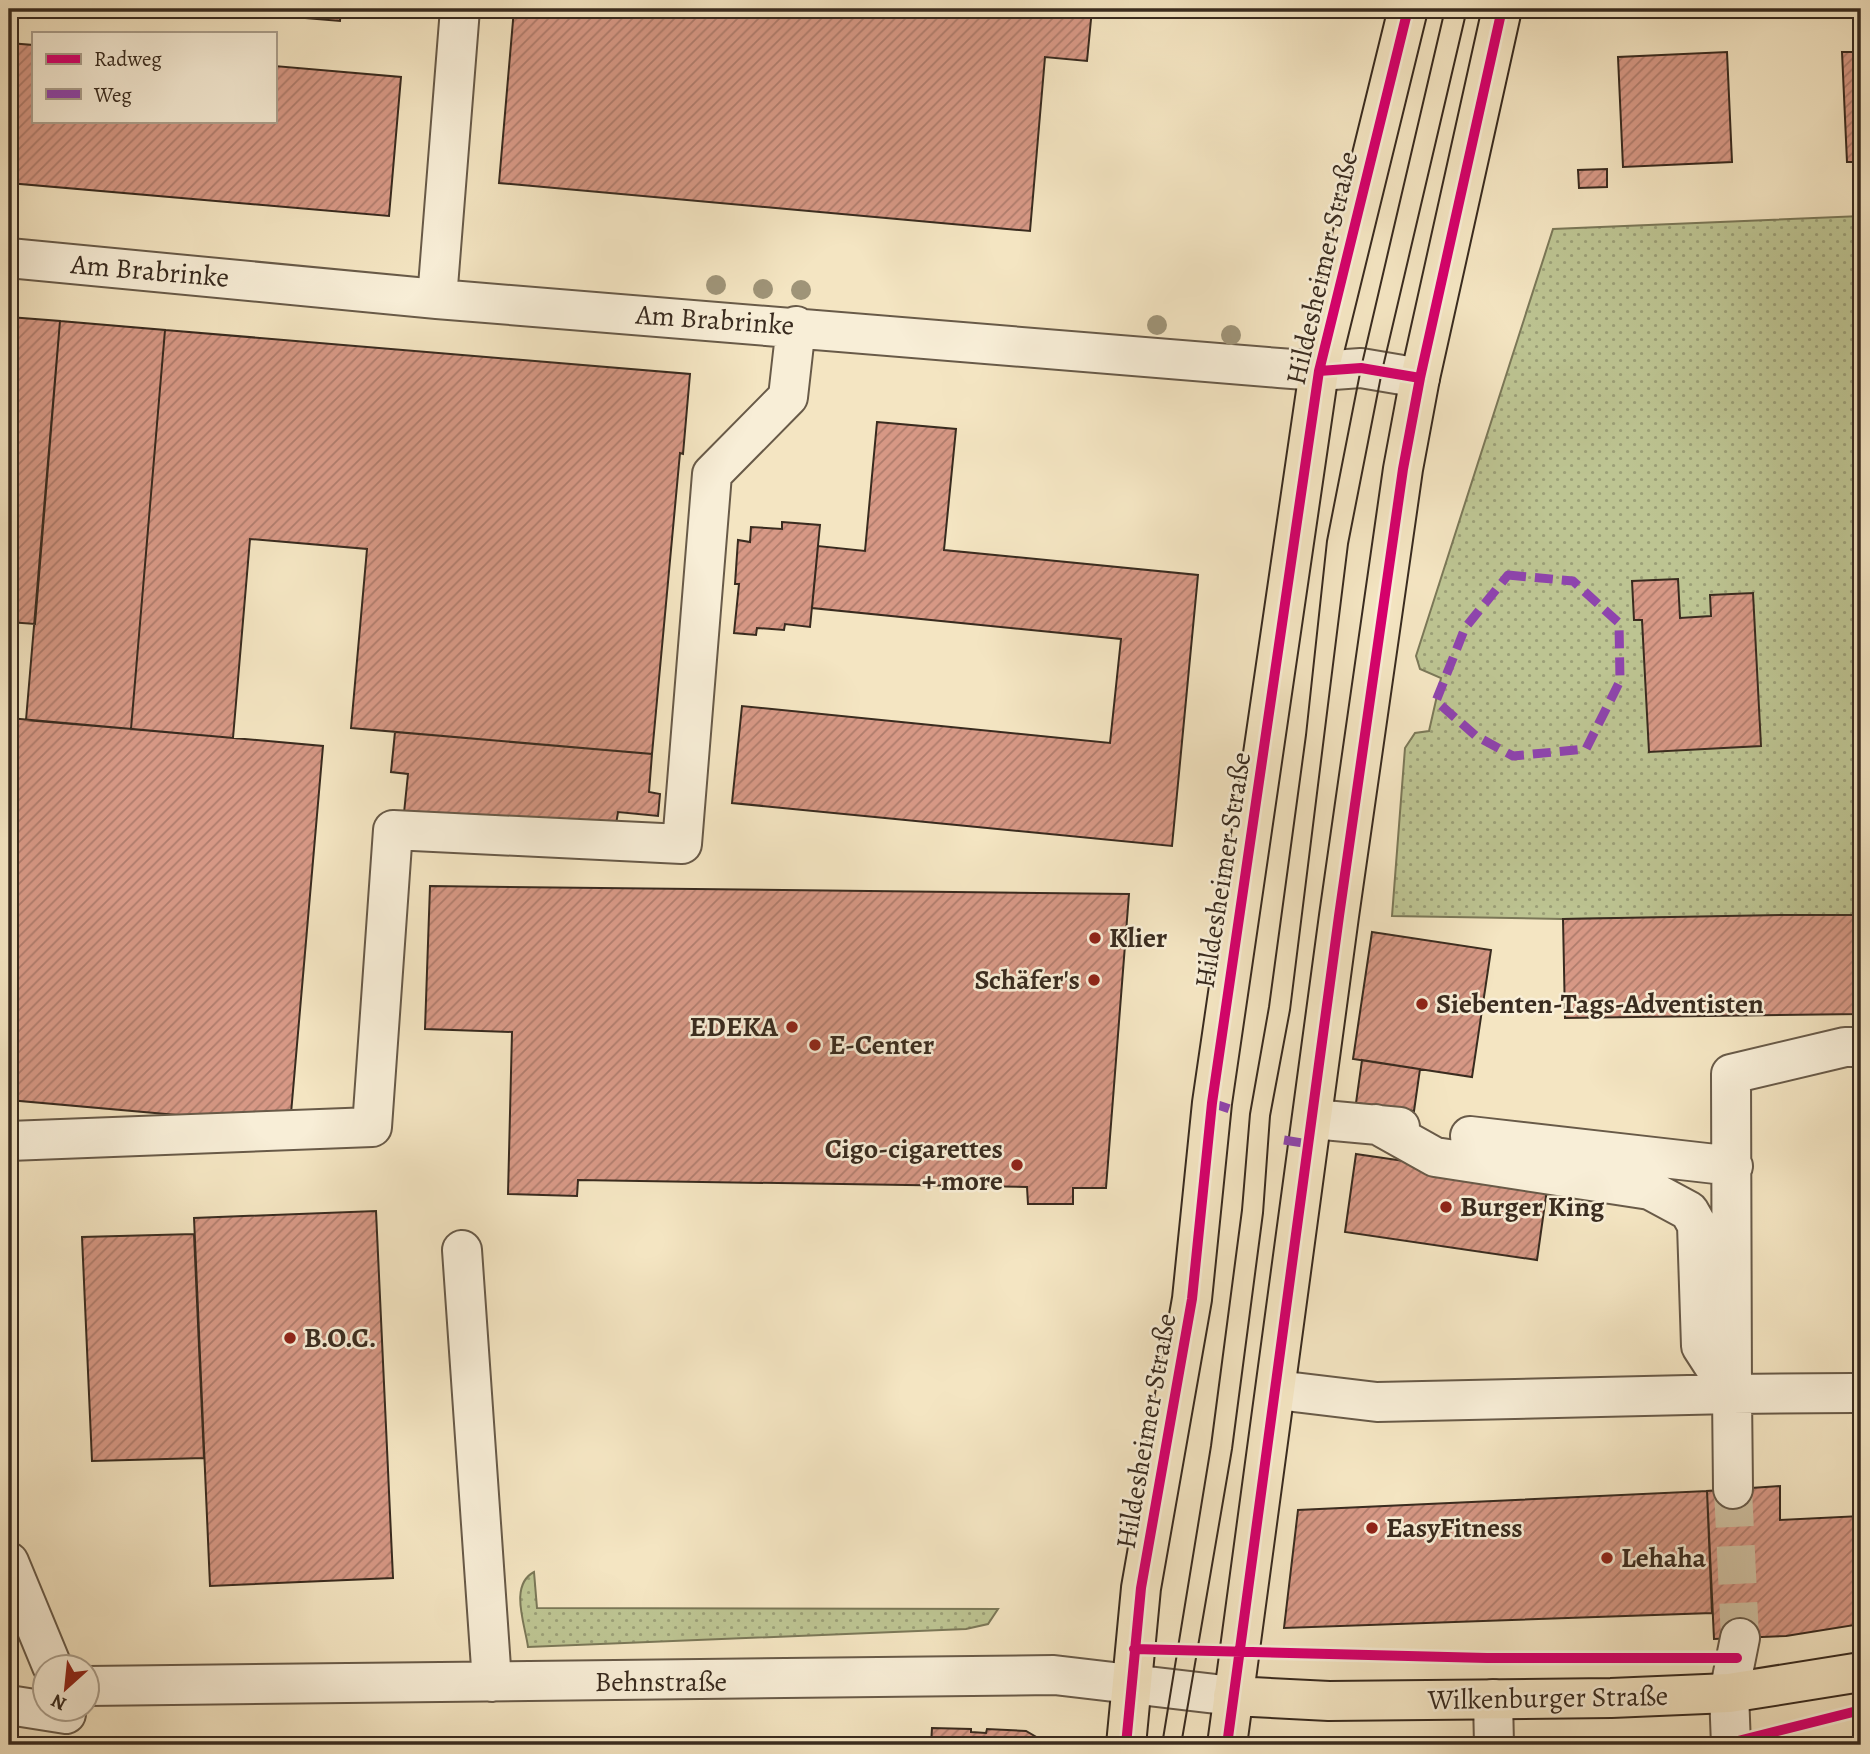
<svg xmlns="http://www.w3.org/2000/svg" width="1870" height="1754" font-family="Alegreya,serif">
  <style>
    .green { fill: url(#green-dots); stroke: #7b7858; stroke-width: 2 }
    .building { fill: url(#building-hatch); stroke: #392b1f; stroke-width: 2 }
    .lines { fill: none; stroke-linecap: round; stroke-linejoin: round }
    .minor-tunnel { stroke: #cfc0a1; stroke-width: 38; stroke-dasharray: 38 19; stroke-linecap: butt }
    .minor-casing { stroke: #685a48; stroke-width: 42 }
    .major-casing { stroke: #392b1f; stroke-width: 42 }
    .minor { stroke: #f8eed7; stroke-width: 38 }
    .major { stroke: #f4e5c2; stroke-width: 38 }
    .tram { stroke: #392b1f; stroke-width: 2 }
    .quiet { stroke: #8e44ad; stroke-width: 9; stroke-dasharray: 18 9; stroke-linecap: butt }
    .cycleway-casing { stroke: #f8eed7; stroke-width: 15 }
    .cycleway { stroke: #d6006c; stroke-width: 10 }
    .tree { fill: #9f9478 }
    .poi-dot { fill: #8f2418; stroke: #f8eed7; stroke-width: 2.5 }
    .labels { text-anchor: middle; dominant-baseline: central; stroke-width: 5; stroke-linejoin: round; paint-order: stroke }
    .street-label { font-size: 28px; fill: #392b1f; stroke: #f8eed7 }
    .poi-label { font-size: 28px; font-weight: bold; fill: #392b1f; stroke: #f8eed7; text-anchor: start }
  </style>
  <defs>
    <pattern id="green-dots" width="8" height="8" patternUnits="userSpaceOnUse" patternTransform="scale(1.75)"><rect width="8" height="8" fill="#bdc492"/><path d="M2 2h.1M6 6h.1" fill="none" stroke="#9b9f77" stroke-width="1.8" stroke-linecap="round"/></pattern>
    <pattern id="building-hatch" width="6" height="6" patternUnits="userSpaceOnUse" patternTransform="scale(1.75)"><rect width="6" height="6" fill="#d79885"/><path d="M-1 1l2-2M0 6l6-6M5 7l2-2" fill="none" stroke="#af7c6c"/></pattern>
  </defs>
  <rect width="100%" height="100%" fill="#f4e5c2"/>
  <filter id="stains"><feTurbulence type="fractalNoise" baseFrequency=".00286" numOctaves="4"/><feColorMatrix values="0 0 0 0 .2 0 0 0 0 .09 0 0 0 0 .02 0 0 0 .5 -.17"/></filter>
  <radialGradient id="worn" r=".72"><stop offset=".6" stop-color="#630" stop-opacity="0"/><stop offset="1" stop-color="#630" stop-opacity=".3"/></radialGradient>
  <!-- green -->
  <path class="green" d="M 1861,216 L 1861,915 L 1563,919 L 1392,916 L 1405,748 L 1415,733 L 1429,731 L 1441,678 L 1420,669 L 1416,656 L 1553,229 Z
    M 534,1572 L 537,1608 L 998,1609 L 988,1624 L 966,1629 L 528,1647 C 525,1624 509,1585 534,1572 Z"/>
  <!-- building -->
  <path class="building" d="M 245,9 L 341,9 L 340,21 L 245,13 Z
    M 514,9 L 1092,9 L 1087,61 L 1045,57 L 1030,231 L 499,183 Z
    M 9,43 L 33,45 L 33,121 L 275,121 L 275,66 L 401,77 L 389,216 L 9,183 Z
    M 1727,52 L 1732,162 L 1623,167 L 1618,57 Z
    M 1842,52 L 1861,52 L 1861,162 L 1847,162 Z
    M 1607,169 L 1607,187 L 1579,188 L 1578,170 Z
    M 9,317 L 60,321 L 35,624 L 9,622 Z
    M 60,321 L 165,330 L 131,729 L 26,720 Z
    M 165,330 L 690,374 L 683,454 L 680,453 L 652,754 L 351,728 L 367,549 L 250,539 L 233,738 L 131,729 Z
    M 877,422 L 956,429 L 944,550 L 1198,575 L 1172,846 L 732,803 L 742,706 L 1110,743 L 1121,639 L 812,608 L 818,546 L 865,551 Z
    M 782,522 L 820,525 L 810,627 L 785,624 L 784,630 L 757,628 L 756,635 L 734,633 L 739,584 L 735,584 L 738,540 L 750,542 L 751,527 L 782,529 Z
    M 1678,579 L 1680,618 L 1711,616 L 1710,595 L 1753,593 L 1761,746 L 1649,752 L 1642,620 L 1634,620 L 1632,581 Z
    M 9,718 L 323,746 L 290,1125 L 9,1100 Z
    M 395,732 L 652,754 L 649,792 L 660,794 L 658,816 L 618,812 L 615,831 L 404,813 L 408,774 L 391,772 Z
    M 430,886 L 1129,894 L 1106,1188 L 1073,1188 L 1073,1204 L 1028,1204 L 1027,1187 L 578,1180 L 577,1196 L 508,1194 L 512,1032 L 425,1029 Z
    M 1781,915 L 1861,915 L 1861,1014 L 1565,1018 L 1563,919 Z
    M 1372,932 L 1491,950 L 1472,1077 L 1353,1059 Z
    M 1362,1060 L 1420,1069 L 1414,1111 L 1356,1103 Z
    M 1356,1154 L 1548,1182 L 1537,1260 L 1345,1232 Z
    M 376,1211 L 393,1578 L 210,1586 L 194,1218 Z
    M 194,1234 L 204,1458 L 92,1461 L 82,1237 Z
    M 1780,1486 L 1780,1520 L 1861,1516 L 1861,1624 L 1786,1636 L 1714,1639 L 1707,1491 Z
    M 1707,1491 L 1712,1613 L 1284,1628 L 1298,1510 Z
    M 932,1728 L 971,1729 L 971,1732 L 986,1733 L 987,1729 L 1026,1731 L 1050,1745 L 931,1745 Z"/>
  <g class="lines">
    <!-- minor-tunnel -->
    <path class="minor-tunnel" d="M 1733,1489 L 1740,1638"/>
    <defs>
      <path id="minor" d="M 9,258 L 437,299 L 1279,368 L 1319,371 L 1361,368 L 1420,378
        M 437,299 L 460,9
        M 1313,1119 L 1400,1127
        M 1376,1124 L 1435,1157 L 1650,1190 L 1689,1211 L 1697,1225 L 1701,1346 L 1732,1394 L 1733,1489
        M 1470,1136 L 1733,1166
        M 9,1141 L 372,1127 L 393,830 L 682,844 L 712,474 L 788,397 L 796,326
        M 462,1250 L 492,1682
        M 1277,1390 L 1377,1402 L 1732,1394
        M 1853,1393 L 1732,1394 L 1731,1074 L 1845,1047 L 1861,1047
        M 9,1562 L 52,1666
        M 88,1686 L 1054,1675 L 1233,1696
        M 1493,1699 L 1494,1745
        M 9,1705 L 66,1714
        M 1731,1745 L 1729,1693 L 1740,1638"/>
      <path id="major" d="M 1233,1696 L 1329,1701 L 1611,1698 L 1729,1693 L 1861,1672
        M 1126,1745 L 1141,1588 L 1192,1299 L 1212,1103 L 1319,371 L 1408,9
        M 1227,1745 L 1339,916 L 1403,469 L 1420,378 L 1502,9"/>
    </defs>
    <!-- minor casing -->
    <use href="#minor" class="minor-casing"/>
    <!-- major casing -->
    <use href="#major" class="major-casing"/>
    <!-- minor -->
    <use href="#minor" class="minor"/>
    <!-- major -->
    <use href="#major" class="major"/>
    <!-- tram -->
    <path class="tram" d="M 1162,1745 L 1211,1446 L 1242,1210 L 1250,1114 L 1269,1007 L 1306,735 L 1327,541 L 1361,368 L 1445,9
      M 1181,1745 L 1232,1449 L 1263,1213 L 1270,1116 L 1290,1010 L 1348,544 L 1382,371 L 1467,9"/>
    <!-- quiet -->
    <path class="quiet" d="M 1508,575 L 1573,581 L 1619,623 L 1620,681 L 1586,749 L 1513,756 L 1476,736 L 1436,701 L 1465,628 Z
      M 1212,1103 L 1233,1110
      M 1284,1140 L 1309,1144"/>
    <defs>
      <path id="cycleway" d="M 1319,371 L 1361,368 L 1420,378
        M 1134,1649 L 1487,1658 L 1737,1658
        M 1126,1745 L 1141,1588 L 1192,1299 L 1212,1103 L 1319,371 L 1408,9
        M 1227,1745 L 1339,916 L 1403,469 L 1420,378 L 1502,9
        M 1722,1745 L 1861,1710"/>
    </defs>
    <!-- cycleway casing -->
    <use href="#cycleway" class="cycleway-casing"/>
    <!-- cycleway -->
    <use href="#cycleway" class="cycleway"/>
  </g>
  <!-- trees -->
  <g class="tree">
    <circle cx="716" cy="285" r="10"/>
    <circle cx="763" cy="289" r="10"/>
    <circle cx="801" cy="290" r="10"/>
    <circle cx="1157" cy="325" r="10"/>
    <circle cx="1231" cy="335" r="10"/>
  </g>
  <!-- markers -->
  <g class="poi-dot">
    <circle cx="1095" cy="938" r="7"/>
    <circle cx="1094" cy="980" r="7"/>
    <circle cx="1422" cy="1004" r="7"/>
    <circle cx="792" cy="1027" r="7"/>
    <circle cx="815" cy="1045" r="7"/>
    <circle cx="1017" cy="1165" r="7"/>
    <circle cx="1446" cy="1207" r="7"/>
    <circle cx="290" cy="1338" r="7"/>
    <circle cx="1372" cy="1528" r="7"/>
    <circle cx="1607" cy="1558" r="7"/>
  </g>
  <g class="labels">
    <!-- street labels -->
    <g class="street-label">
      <text transform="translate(1322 268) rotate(-77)">Hildesheimer Straße</text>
      <text transform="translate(150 271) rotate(5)">Am Brabrinke</text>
      <text transform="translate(715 320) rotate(4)">Am Brabrinke</text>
      <text transform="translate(1223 870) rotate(-81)">Hildesheimer Straße</text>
      <text transform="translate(1146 1431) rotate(-80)">Hildesheimer Straße</text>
      <text x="661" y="1682">Behnstraße</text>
      <text transform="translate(1548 1698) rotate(-1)">Wilkenburger Straße</text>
    </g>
    <!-- poi labels -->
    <g class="poi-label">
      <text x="1109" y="938">Klier</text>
      <text x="1080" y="980" text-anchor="end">Schäfer's</text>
      <text x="1436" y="1004">Siebenten-Tags-Adventisten</text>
      <text x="778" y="1027" text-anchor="end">EDEKA</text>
      <text x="829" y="1045">E-Center</text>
      <text x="1003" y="1149" text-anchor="end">Cigo-cigarettes<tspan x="1003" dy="32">+ more</tspan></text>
      <text x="1460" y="1207">Burger King</text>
      <text x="304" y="1338">B.O.C.</text>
      <text x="1386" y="1528">EasyFitness</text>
      <text x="1621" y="1558">Lehaha</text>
    </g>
  </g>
  <!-- margin -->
  <rect width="1870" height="1754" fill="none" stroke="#f4e5c2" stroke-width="35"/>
  <rect x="10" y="10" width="1849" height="1733" fill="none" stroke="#392b1f" stroke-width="3.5"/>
  <rect x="18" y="18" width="1835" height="1719" fill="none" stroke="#392b1f" stroke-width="2"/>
  <!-- legend -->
  <rect x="32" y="32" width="245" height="91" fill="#f8eed7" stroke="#aca08d" stroke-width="2"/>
  <rect x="46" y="54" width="35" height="10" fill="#d6006c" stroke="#aca08d" stroke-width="2"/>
  <text x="94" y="66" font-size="21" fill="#392b1f">Radweg</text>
  <rect x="46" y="89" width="35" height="10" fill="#8e44ad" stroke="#aca08d" stroke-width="2"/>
  <text x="94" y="102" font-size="21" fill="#392b1f">Weg</text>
  <!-- north arrow -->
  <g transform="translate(66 1688) rotate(207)"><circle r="33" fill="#f8eed7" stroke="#aca08d" stroke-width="2"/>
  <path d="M0-5L12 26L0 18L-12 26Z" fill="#8f2418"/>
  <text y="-10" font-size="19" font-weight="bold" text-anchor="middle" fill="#392b1f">N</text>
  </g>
  <rect width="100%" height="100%" filter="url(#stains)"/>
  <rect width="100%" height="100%" fill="url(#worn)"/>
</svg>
